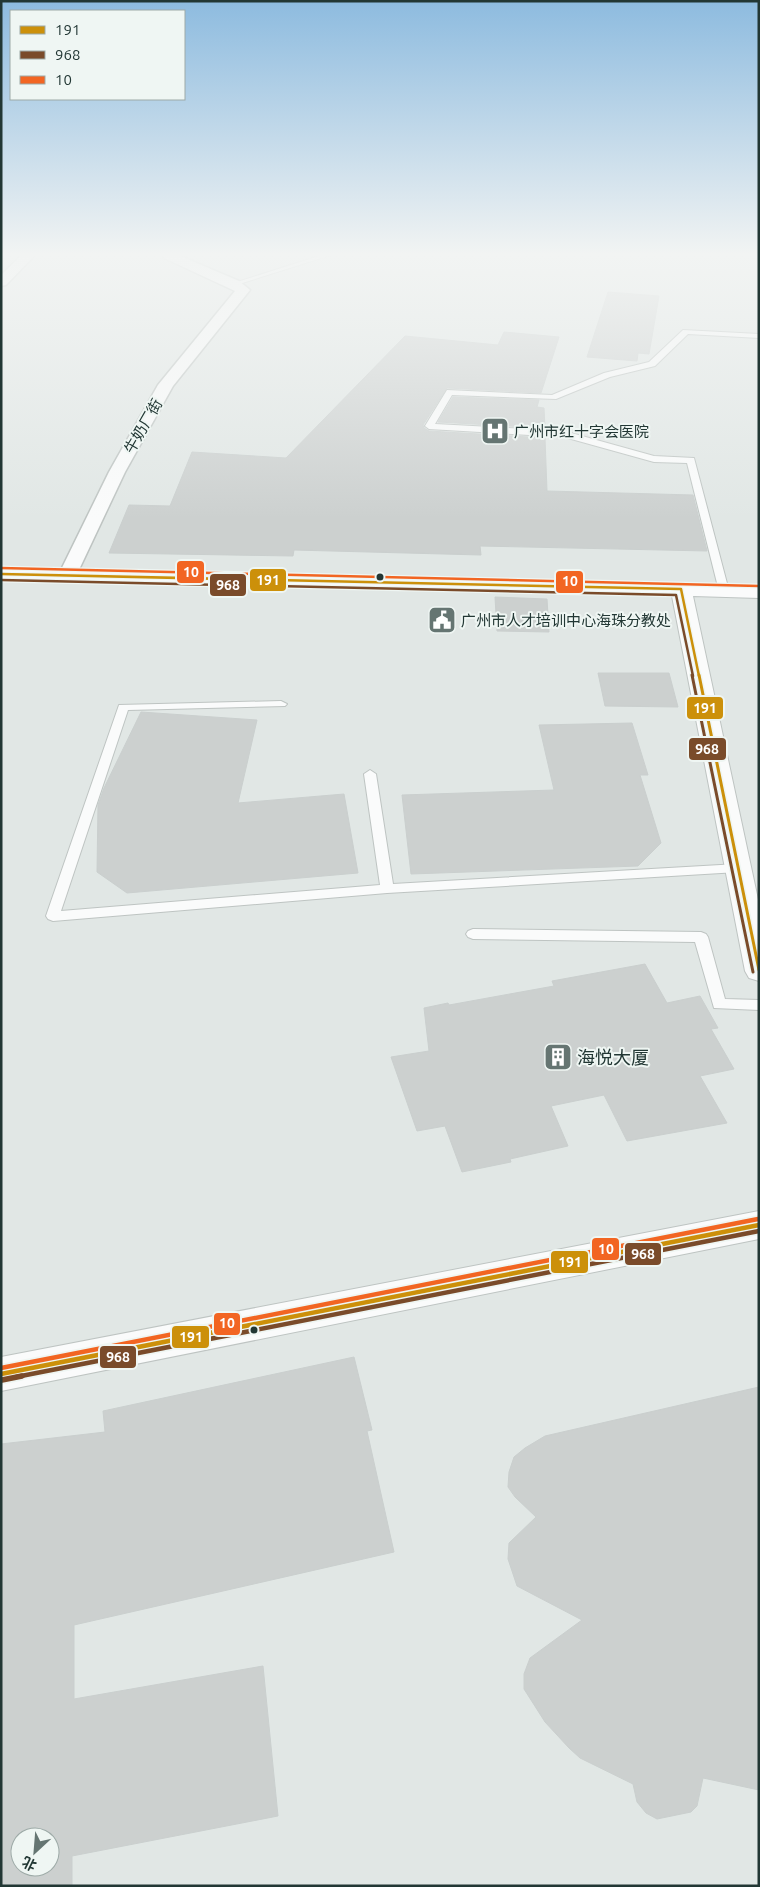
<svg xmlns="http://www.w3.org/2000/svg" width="760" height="1887" font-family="Ubuntu,'Noto Sans SC',sans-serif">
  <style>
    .building { fill: #ccd0cf; stroke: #cacfce; fill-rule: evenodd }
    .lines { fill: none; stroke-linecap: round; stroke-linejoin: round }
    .lane-casing { stroke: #bec4c2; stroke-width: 2 }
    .street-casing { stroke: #bec4c2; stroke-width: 3 }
    .secondary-casing { stroke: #bec4c2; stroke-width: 2 }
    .lane { fill: #fafbfb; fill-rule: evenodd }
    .street { fill: #fafbfb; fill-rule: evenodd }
    .secondary { fill: #fafbfb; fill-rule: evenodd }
    .bus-1-far2-casing { stroke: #eff6f3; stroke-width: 5 }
    .bus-1-far1-casing { stroke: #eff6f3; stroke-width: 6 }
    .bus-1-casing { stroke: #eff6f3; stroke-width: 8 }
    .bus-2-far3-casing { stroke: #eff6f3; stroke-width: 5 }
    .bus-2-far2-casing { stroke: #eff6f3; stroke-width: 6 }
    .bus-2-far1-casing { stroke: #eff6f3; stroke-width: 8 }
    .bus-2-casing { stroke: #eff6f3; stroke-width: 9 }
    .bus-3-far1-casing { stroke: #eff6f3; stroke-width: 5 }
    .bus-3-casing { stroke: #eff6f3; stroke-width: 8 }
    .bus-1-far2 { stroke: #cc900a; stroke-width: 2.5 }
    .bus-1-far1 { stroke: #cc900a; stroke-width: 3 }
    .bus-1 { stroke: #cc900a; stroke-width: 4.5 }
    .bus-2-far3 { stroke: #7a4b2a; stroke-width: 2.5 }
    .bus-2-far2 { stroke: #7a4b2a; stroke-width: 3 }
    .bus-2-far1 { stroke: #7a4b2a; stroke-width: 4.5 }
    .bus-2 { stroke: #7a4b2a; stroke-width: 5.5 }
    .bus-3-far1 { stroke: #f26522; stroke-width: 2.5 }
    .bus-3 { stroke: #f26522; stroke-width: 4.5 }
    .bus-dot { fill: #223734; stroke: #eff6f3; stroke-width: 2 }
    .labels { text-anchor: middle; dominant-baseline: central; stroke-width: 4; stroke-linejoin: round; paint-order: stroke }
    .far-street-label { font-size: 15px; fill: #223734; stroke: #eff6f3 }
    .far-poi-label { font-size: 15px; fill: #223734; stroke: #eff6f3; text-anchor: start }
    .poi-label { font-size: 18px; fill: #223734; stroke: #eff6f3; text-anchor: start }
    .line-badge { stroke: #eff6f3; stroke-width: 2 }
    .badge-label { font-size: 14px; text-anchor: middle; font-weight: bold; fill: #fff }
  </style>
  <rect width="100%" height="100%" fill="#e1e7e5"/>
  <!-- building -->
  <path class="building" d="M 608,292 L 659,296 L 649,354 L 638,353 L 637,361 L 587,357 Z
    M 504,332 L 559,337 L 541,393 L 447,388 L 423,425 L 424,428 L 429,431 L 545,438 L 547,491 L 693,495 L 707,551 L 480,546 L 481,555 L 294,550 L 293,556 L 109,553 L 129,505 L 170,506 L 192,452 L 286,458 L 405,336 L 498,345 Z
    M 453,397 L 539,400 L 537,407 L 544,408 L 545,428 L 438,422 Z
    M 495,597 L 547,599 L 549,632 L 497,631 Z
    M 598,673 L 669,673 L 678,707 L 605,706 Z
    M 141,712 L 257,720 L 238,803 L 344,794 L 358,873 L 127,893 L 97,872 L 98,805 L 104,788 Z
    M 632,723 L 648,775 L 640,775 L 661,843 L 638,866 L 411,874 L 402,795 L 554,790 L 539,725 Z
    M 645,964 L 667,1003 L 700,996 L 718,1028 L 711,1029 L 734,1069 L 700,1076 L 727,1123 L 627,1141 L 604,1095 L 551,1106 L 568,1146 L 510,1159 L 511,1162 L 462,1172 L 445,1126 L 417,1131 L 391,1057 L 429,1051 L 424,1008 L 448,1003 L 449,1005 L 554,986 L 552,981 Z
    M 354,1357 L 372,1430 L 367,1431 L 394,1552 L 74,1625 L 74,1699 L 263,1666 L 278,1816 L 72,1856 L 72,1886 L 1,1886 L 1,1444 L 105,1432 L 103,1411 ZM 20,1837 L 50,1837 L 50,1867 L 20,1867 Z
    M 759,1387 L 759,1790 L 703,1778 L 697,1806 L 691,1812 L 657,1819 L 646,1813 L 637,1802 L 633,1784 L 580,1758 L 569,1748 L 545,1722 L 524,1689 L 524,1674 L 530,1658 L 582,1620 L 517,1586 L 508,1559 L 509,1543 L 536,1517 L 515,1497 L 508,1487 L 509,1472 L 514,1457 L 525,1448 L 545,1436 Z"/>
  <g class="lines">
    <defs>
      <path id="lane" d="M 322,255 L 331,255 L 236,285 L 231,284 Z
        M 683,330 L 759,334 L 759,338 L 688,334 L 655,366 L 610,377 L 556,399 L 452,395 L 435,424 L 564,431 L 654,456 L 694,458 L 729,591 L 728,593 L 720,593 L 719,591 L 687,463 L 654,462 L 564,437 L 429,429 L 425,426 L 447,390 L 552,395 L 604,373 L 649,362 Z
        M 281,701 L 287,704 L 285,706 L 128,710 L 61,911 L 380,885 L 364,774 L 370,770 L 376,774 L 393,884 L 738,864 L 744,868 L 738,872 L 387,893 L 53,921 L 48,919 L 46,916 L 119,705 Z
        M 473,929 L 701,932 L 706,934 L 708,937 L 725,999 L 759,1000 L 759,1010 L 714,1008 L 695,942 L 473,939 L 468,937 L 466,934 L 468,931 Z"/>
      <path id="street" d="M 22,255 L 35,255 L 6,285 L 1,286 L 1,275 Z
        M 162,255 L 178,255 L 239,281 L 250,290 L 173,386 L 125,472 L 76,576 L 74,580 L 67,582 L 60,580 L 58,576 L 109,472 L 158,385 L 235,291 L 164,258 Z"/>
      <path id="secondary" d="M 1,568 L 759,586 L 759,598 L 693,596 L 759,904 L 759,981 L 749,978 L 745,971 L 672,596 L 1,580 Z
        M 759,1211 L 759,1239 L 1,1391 L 1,1357 Z"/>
    </defs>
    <!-- lane casing -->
    <use href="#lane" class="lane-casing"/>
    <!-- street casing -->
    <use href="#street" class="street-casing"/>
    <!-- secondary casing -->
    <use href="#secondary" class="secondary-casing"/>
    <!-- lane -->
    <use href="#lane" class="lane"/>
    <!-- street -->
    <use href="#street" class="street"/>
    <!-- secondary -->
    <use href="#secondary" class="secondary"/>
    <defs>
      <path id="bus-1-far2" d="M 1,574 L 681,589 L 699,676"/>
      <path id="bus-1-far1" d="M 699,675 L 759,970"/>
      <path id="bus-1" d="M 1,1374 L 759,1225"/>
      <path id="bus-2-far3" d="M 1,580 L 676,595 L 693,676"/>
      <path id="bus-2-far2" d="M 692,675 L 753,972"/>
      <path id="bus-2-far1" d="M 16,1377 L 759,1231"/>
      <path id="bus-2" d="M 2,1380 L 22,1376"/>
      <path id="bus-3-far1" d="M 1,568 L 759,586"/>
      <path id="bus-3" d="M 1,1368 L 758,1219"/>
    </defs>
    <!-- bus-1-far2 casing -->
    <use href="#bus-1-far2" class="bus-1-far2-casing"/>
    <!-- bus-1-far1 casing -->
    <use href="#bus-1-far1" class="bus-1-far1-casing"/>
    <!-- bus-1 casing -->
    <use href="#bus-1" class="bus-1-casing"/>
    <!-- bus-2-far3 casing -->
    <use href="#bus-2-far3" class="bus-2-far3-casing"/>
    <!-- bus-2-far2 casing -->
    <use href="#bus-2-far2" class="bus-2-far2-casing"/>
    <!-- bus-2-far1 casing -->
    <use href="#bus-2-far1" class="bus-2-far1-casing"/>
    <!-- bus-2 casing -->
    <use href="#bus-2" class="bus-2-casing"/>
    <!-- bus-3-far1 casing -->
    <use href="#bus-3-far1" class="bus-3-far1-casing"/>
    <!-- bus-3 casing -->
    <use href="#bus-3" class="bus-3-casing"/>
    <!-- bus-1-far2 -->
    <use href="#bus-1-far2" class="bus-1-far2"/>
    <!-- bus-1-far1 -->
    <use href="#bus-1-far1" class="bus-1-far1"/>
    <!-- bus-1 -->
    <use href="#bus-1" class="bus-1"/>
    <!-- bus-2-far3 -->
    <use href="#bus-2-far3" class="bus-2-far3"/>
    <!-- bus-2-far2 -->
    <use href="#bus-2-far2" class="bus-2-far2"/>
    <!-- bus-2-far1 -->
    <use href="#bus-2-far1" class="bus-2-far1"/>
    <!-- bus-2 -->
    <use href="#bus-2" class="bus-2"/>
    <!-- bus-3-far1 -->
    <use href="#bus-3-far1" class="bus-3-far1"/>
    <!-- bus-3 -->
    <use href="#bus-3" class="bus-3"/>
  </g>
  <!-- sky -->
  <linearGradient id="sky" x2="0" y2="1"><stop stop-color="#8dbbdf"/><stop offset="0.49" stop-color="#f2f4f3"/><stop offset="1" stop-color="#f2f4f3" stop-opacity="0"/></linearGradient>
  <rect width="760" height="519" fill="url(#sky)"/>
  <!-- icons -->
  <defs>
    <symbol id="hospital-square" viewBox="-11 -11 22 22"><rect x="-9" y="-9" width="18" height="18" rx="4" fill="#657572" stroke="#eff6f3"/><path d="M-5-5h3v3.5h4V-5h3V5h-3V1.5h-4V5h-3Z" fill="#fff"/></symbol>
    <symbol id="civic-square" viewBox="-11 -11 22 22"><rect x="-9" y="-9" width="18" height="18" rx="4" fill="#657572" stroke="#eff6f3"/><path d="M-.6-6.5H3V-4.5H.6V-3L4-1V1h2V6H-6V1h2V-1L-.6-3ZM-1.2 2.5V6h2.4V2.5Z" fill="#fff"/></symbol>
    <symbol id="building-square" viewBox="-11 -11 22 22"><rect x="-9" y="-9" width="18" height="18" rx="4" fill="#657572" stroke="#eff6f3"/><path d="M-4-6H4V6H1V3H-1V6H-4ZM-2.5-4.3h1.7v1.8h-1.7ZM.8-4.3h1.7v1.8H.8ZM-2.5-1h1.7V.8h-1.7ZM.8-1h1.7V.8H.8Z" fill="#fff"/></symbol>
  </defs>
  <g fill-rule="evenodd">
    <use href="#hospital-square" x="479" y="415" width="32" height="32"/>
    <use href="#civic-square" x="426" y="604" width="32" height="32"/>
    <use href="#building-square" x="542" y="1041" width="32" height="32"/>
  </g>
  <!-- markers -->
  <g class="bus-dot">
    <circle cx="380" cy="577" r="4.5"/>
    <circle cx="254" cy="1330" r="4.5"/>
  </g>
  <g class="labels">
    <!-- far-street labels -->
    <g class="far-street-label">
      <text transform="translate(143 426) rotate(-60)">牛奶厂街</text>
    </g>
    <!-- far-poi labels -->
    <g class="far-poi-label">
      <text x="514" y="431">广州市红十字会医院</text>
      <text x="461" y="620">广州市人才培训中心海珠分教处</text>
    </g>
    <!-- poi labels -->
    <g class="poi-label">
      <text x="577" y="1057">海悦大厦</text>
    </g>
  </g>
  <g class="line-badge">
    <rect x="176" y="560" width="29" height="24" rx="5" fill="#f26522"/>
    <rect x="249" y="568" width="38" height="24" rx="5" fill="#cc900a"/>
    <rect x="555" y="570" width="29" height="24" rx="5" fill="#f26522"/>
    <rect x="209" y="573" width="38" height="24" rx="5" fill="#7a4b2a"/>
    <rect x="686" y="696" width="38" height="24" rx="5" fill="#cc900a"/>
    <rect x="688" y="737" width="39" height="24" rx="5" fill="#7a4b2a"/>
    <rect x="591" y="1237" width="29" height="24" rx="5" fill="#f26522"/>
    <rect x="624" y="1242" width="38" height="24" rx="5" fill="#7a4b2a"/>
    <rect x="550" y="1250" width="39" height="24" rx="5" fill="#cc900a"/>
    <rect x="213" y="1312" width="28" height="24" rx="5" fill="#f26522"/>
    <rect x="171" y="1325" width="39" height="24" rx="5" fill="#cc900a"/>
    <rect x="99" y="1345" width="38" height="24" rx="5" fill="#7a4b2a"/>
  </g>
  <g class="badge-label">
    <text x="191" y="577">10</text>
    <text x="268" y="585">191</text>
    <text x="570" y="586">10</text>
    <text x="228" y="590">968</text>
    <text x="705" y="713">191</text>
    <text x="707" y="754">968</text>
    <text x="606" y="1254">10</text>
    <text x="643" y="1259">968</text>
    <text x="570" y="1267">191</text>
    <text x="227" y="1328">10</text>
    <text x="191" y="1342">191</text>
    <text x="118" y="1362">968</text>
  </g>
  <!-- border -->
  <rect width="760" height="1887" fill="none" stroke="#223734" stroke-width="5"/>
  <!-- legend -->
  <rect x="10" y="10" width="175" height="90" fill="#eff6f3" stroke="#9daaa7"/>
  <rect x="20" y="26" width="25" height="8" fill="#cc900a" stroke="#9daaa7"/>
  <text x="55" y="35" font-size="15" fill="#223734">191</text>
  <rect x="20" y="51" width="25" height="8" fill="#7a4b2a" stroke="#9daaa7"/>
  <text x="55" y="60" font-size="15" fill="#223734">968</text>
  <rect x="20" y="76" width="25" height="8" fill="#f26522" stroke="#9daaa7"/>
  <text x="55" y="85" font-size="15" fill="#223734">10</text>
  <!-- north arrow -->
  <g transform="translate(35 1852) rotate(206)"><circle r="24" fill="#eff6f3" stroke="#9daaa7"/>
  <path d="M0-4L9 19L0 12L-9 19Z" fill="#657572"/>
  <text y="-8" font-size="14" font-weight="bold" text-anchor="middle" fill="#223734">北</text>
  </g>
</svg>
